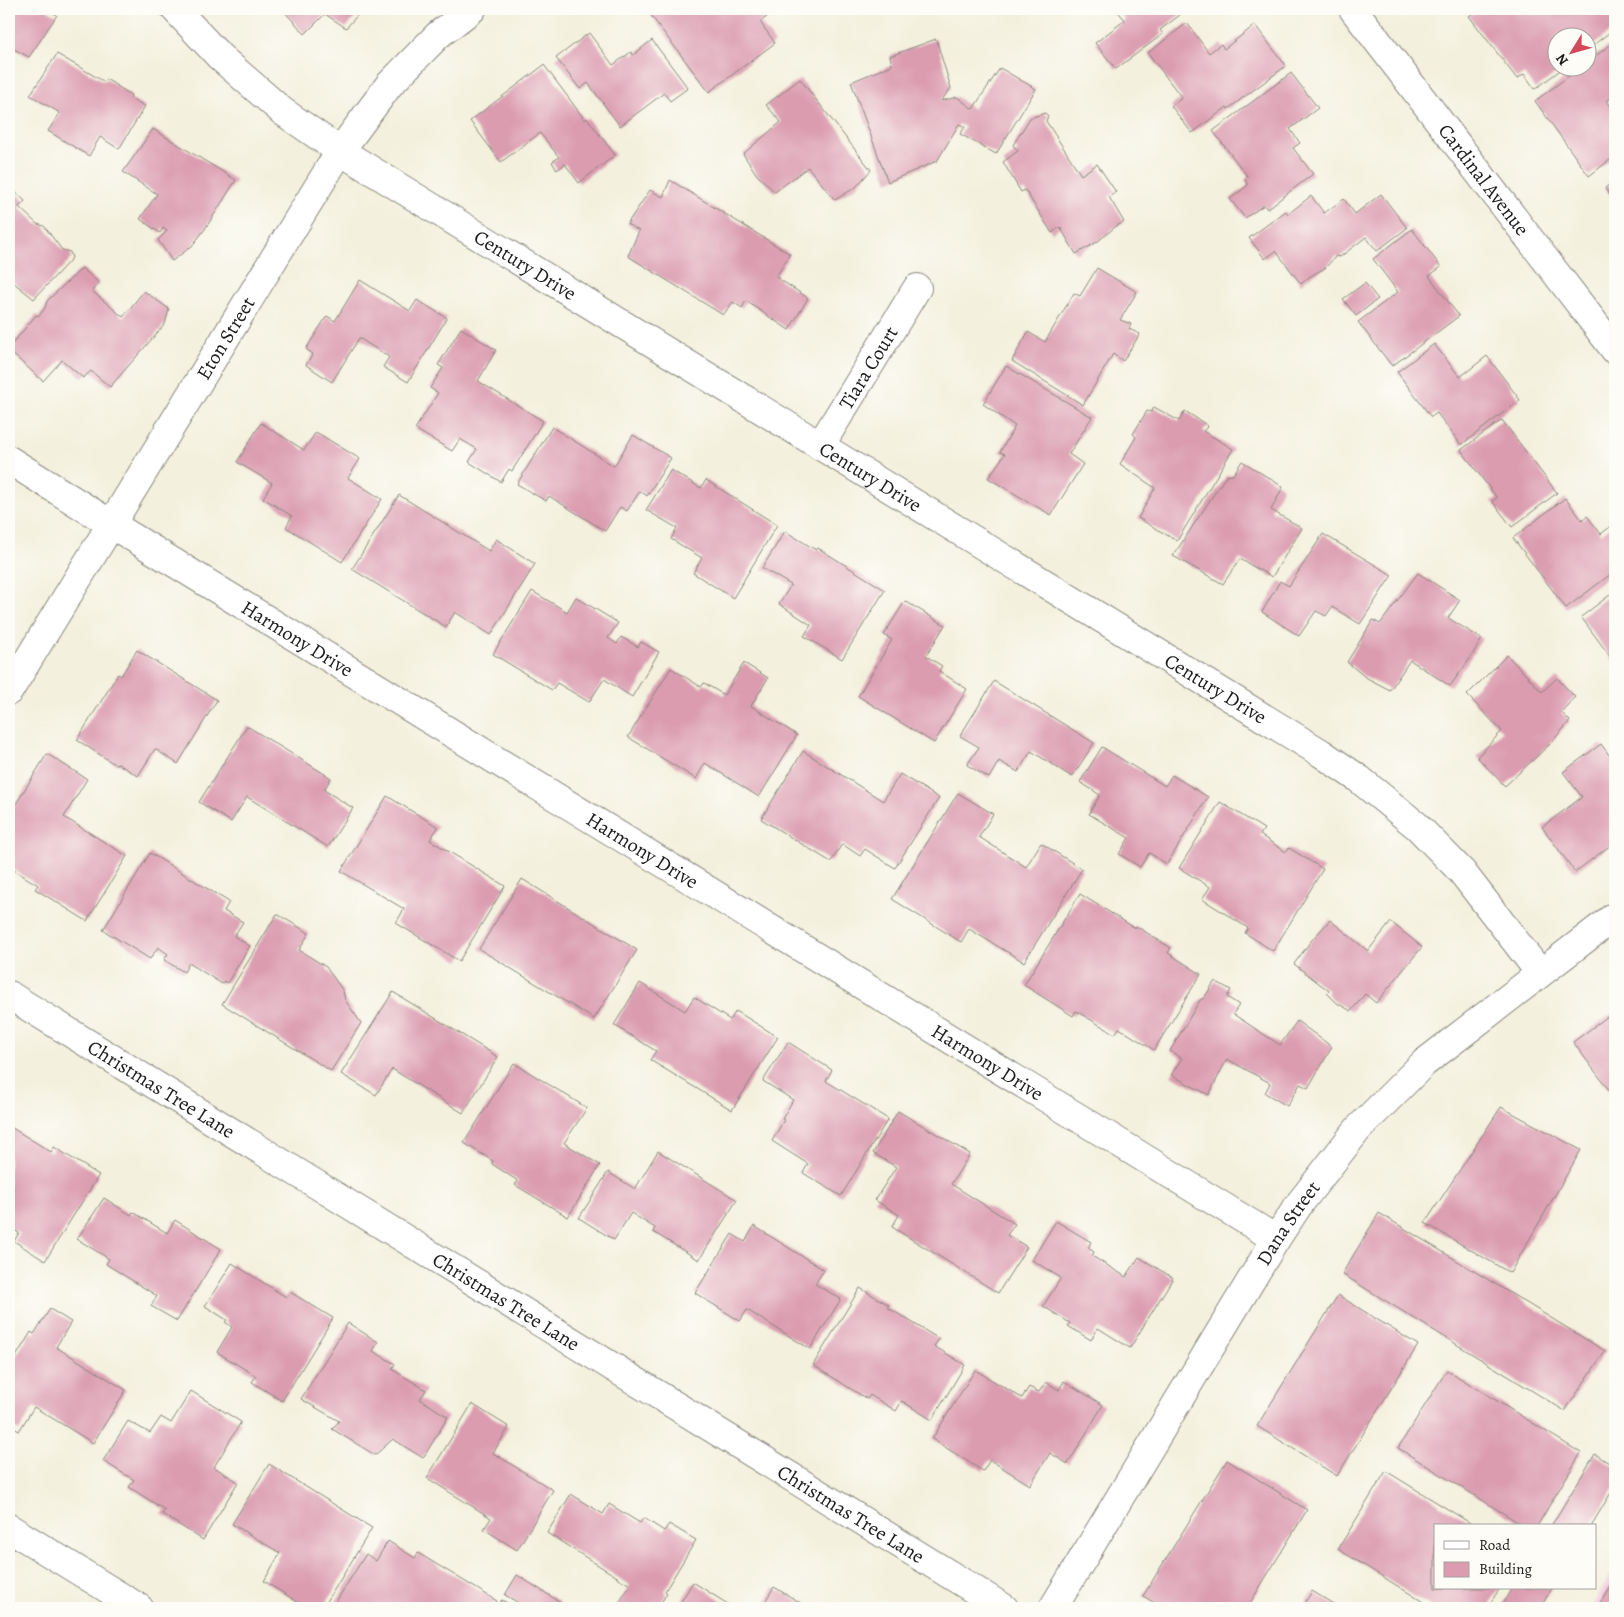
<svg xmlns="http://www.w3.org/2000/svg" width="1624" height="1617" font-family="Alegreya,serif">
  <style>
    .built { fill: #f3cfdf }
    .building { fill: #db9cb0 }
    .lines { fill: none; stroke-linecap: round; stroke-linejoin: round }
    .street-casing { stroke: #88867c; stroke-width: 30 }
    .secondary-casing { stroke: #88867c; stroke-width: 30 }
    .street { stroke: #fff; stroke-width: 28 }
    .secondary { stroke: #fff; stroke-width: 28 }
    .labels { text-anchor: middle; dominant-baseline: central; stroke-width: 4; stroke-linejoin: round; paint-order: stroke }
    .street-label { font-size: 20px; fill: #1c1c1c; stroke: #fdfcf7 }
  </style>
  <rect width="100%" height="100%" fill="#fdfcf7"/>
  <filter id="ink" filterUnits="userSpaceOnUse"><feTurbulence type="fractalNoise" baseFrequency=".02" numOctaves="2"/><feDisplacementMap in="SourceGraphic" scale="10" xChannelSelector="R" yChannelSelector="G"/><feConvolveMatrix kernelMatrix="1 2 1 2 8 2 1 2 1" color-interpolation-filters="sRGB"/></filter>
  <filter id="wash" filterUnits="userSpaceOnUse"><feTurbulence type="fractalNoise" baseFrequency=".0096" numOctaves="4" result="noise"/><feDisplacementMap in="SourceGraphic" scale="20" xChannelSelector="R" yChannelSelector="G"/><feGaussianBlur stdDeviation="1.12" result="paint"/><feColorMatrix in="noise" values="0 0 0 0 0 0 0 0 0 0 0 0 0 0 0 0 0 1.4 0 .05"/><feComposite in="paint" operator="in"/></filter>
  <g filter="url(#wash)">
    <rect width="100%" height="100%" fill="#f3f0dd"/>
    <!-- built -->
    <path class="built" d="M 1615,1567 L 1615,1608 L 1591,1608 Z"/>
    <g id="blocks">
      <!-- building -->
      <path class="building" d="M 9,9 L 46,9 L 57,15 L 29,57 L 12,48 L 9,52 Z
        M 282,9 L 363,9 L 346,28 L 325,14 L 305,34 Z
        M 646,9 L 762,9 L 768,16 L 760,22 L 775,43 L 709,92 Z
        M 1116,9 L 1178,9 L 1176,10 L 1180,15 L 1160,30 L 1163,34 L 1116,69 L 1095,43 L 1125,20 Z
        M 1480,9 L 1610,9 L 1615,15 L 1615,28 L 1591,47 L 1586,41 L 1586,38 L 1556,38 L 1556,68 L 1563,68 L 1535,89 L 1524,74 L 1517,79 L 1469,16 Z
        M 1187,23 L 1209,53 L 1221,44 L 1224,49 L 1255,25 L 1286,66 L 1228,109 L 1227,107 L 1192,133 L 1171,106 L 1182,98 L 1148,53 Z
        M 589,33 L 613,65 L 631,52 L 633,55 L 652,40 L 688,88 L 670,101 L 664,93 L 620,126 L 588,83 L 580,89 L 556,58 Z
        M 936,39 L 951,88 L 941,101 L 957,97 L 973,109 L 1000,68 L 1036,89 L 996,154 L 960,134 L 965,127 L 959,124 L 937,161 L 888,182 L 851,82 L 892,65 L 890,56 Z
        M 1614,42 L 1615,94 L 1607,101 L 1615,112 L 1615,156 L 1589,176 L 1535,101 L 1580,68 L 1586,68 L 1586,63 Z
        M 57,54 L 103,81 L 106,79 L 131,95 L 130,98 L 145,106 L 119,149 L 100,137 L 89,156 L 48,131 L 60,113 L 30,95 Z
        M 544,65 L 585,120 L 587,118 L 615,155 L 579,183 L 565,164 L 557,170 L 552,162 L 559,157 L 540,133 L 501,162 L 470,121 Z
        M 1291,73 L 1318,108 L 1290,129 L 1300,143 L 1293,148 L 1313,174 L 1267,209 L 1264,205 L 1245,218 L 1230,199 L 1248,185 L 1245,180 L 1248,177 L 1213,131 Z
        M 800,79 L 871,170 L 856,187 L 835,200 L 808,167 L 775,192 L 757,175 L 743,154 L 781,122 L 766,105 Z
        M 1045,113 L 1048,116 L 1046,121 L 1081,175 L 1097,164 L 1116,192 L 1109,197 L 1124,222 L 1115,227 L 1097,242 L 1076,254 L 1060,227 L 1052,233 L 1025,190 L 1021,192 L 1003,162 L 1018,151 L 1013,145 L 1030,118 Z
        M 153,129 L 236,180 L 205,229 L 192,246 L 172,261 L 158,240 L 167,231 L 163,228 L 160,233 L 140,219 L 157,194 L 123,172 Z
        M 670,180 L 790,254 L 776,277 L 808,298 L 789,330 L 746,301 L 742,308 L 733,302 L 723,315 L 628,256 L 639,231 L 627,224 L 650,190 L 663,197 Z
        M 1615,180 L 1615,202 L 1605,188 Z
        M 9,186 L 25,201 L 19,207 L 37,224 L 44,226 L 62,250 L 70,252 L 72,258 L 34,299 L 9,279 Z
        M 1381,194 L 1407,228 L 1377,251 L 1366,237 L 1340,257 L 1336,256 L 1325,268 L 1309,277 L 1301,284 L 1276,251 L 1265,259 L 1249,238 L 1286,211 L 1288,214 L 1311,196 L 1324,213 L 1344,199 L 1355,214 Z
        M 1412,229 L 1441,267 L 1429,276 L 1459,316 L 1392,366 L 1358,322 L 1398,292 L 1373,259 Z
        M 82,268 L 99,283 L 92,291 L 123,317 L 144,291 L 169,309 L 165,324 L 110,387 L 91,371 L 83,378 L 62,360 L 43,381 L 9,351 L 9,348 L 36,315 L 39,316 L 45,308 L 47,301 Z
        M 1097,268 L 1137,292 L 1120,320 L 1131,324 L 1129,329 L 1140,334 L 1123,361 L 1113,354 L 1083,405 L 1012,361 L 1028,332 L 1045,342 L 1074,293 L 1080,296 Z
        M 360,280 L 410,311 L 417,300 L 447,318 L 408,382 L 383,367 L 389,357 L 359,338 L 332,382 L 306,365 L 313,354 L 306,349 L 327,316 L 335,321 Z
        M 1365,283 L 1378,299 L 1356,316 L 1343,299 Z
        M 461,328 L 496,350 L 478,381 L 543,421 L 512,471 L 509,469 L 501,482 L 469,462 L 477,449 L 460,439 L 452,451 L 415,429 L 438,393 L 430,388 L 443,368 L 438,365 Z
        M 1434,344 L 1460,377 L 1487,356 L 1520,400 L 1461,445 L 1437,413 L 1431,417 L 1397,372 Z
        M 1006,366 L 1092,417 L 1069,454 L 1083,464 L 1051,515 L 988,478 L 1005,454 L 1000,452 L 1015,426 L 983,404 Z
        M 1154,407 L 1179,421 L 1185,411 L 1208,426 L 1203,431 L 1233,449 L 1177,541 L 1138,518 L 1155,488 L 1120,464 L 1136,437 L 1133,434 L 1147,411 L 1151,412 Z
        M 1502,420 L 1557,493 L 1512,527 L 1492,501 L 1497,498 L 1461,450 Z
        M 261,423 L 304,450 L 316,432 L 360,459 L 348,478 L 382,499 L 342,562 L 286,527 L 292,516 L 263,498 L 272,483 L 237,462 Z
        M 552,427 L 614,466 L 633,435 L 671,458 L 647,496 L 640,491 L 627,511 L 620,507 L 605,531 L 549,496 L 546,501 L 517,484 Z
        M 1242,461 L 1283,487 L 1271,510 L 1302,528 L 1272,577 L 1240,559 L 1223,584 L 1173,556 L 1226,476 L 1233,475 Z
        M 671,470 L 701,488 L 706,480 L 777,525 L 733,598 L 693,573 L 702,558 L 671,539 L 677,528 L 646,510 Z
        M 399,495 L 489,551 L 496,539 L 535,564 L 491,635 L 455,612 L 446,627 L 352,569 Z
        M 1565,498 L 1582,520 L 1587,516 L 1601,534 L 1615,523 L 1615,571 L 1566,608 L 1513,538 Z
        M 785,531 L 816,550 L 818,548 L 885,590 L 842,659 L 804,636 L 811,625 L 779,604 L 791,585 L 762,568 Z
        M 1323,534 L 1392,575 L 1360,624 L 1332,607 L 1326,616 L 1316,611 L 1299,636 L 1262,612 L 1280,581 L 1289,586 Z
        M 1418,573 L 1460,600 L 1448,618 L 1482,639 L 1467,663 L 1450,686 L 1410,660 L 1390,690 L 1365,677 L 1347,662 L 1373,620 L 1380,624 Z
        M 532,591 L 567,612 L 576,597 L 618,623 L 608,638 L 617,644 L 621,637 L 638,647 L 641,642 L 659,652 L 632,697 L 604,679 L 589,702 L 557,683 L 552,690 L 493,654 Z
        M 1615,591 L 1615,663 L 1581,617 Z
        M 905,601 L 945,625 L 926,656 L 942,666 L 939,671 L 967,689 L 934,743 L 858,696 L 892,640 L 884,635 Z
        M 137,650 L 217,700 L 178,764 L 155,749 L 138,776 L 117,763 L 116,765 L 77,740 L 118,674 L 121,676 Z
        M 1507,655 L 1542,692 L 1557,678 L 1575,697 L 1561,712 L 1570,721 L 1551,743 L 1505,786 L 1477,757 L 1502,731 L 1467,695 Z
        M 744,663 L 768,678 L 751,706 L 797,735 L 759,797 L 705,763 L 696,779 L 628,737 L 671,668 L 701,687 L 704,683 L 724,695 Z
        M 994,681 L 1094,743 L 1072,777 L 1031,751 L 1018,772 L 999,761 L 989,778 L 967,765 L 979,747 L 960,736 Z
        M 247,726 L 331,778 L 324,790 L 353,808 L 328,847 L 247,797 L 231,822 L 199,802 Z
        M 1601,744 L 1615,763 L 1615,842 L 1575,872 L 1542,827 L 1582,797 L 1563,772 Z
        M 1102,747 L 1165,786 L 1172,775 L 1208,797 L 1167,864 L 1149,853 L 1140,867 L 1119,854 L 1129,838 L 1089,814 L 1100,795 L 1080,782 Z
        M 803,751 L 883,801 L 900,774 L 939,798 L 895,868 L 865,849 L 860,856 L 842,844 L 831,862 L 761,819 Z
        M 47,754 L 87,779 L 64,817 L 127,856 L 87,921 L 35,889 L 38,885 L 9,867 L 9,815 Z
        M 958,793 L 993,814 L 979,837 L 1026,867 L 1041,843 L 1082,869 L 1024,962 L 969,929 L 961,942 L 892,899 Z
        M 387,796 L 438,827 L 430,840 L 505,886 L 459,961 L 396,923 L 404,909 L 341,871 Z
        M 1220,802 L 1264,829 L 1260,835 L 1286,852 L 1289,848 L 1323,869 L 1273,951 L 1245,933 L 1248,928 L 1202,899 L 1210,887 L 1179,868 Z
        M 150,853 L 229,902 L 224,911 L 243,922 L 234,936 L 250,946 L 227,983 L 224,981 L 222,984 L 189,963 L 184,972 L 164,960 L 168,954 L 158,947 L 150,959 L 103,930 Z
        M 522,879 L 637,950 L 594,1019 L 479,949 Z
        M 1080,894 L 1135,928 L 1136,926 L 1171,948 L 1168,953 L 1201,974 L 1154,1050 L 1119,1028 L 1115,1034 L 1076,1011 L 1073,1016 L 1024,985 Z
        M 277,914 L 309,933 L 299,950 L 326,967 L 343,991 L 345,1000 L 361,1023 L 331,1071 L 222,1004 Z
        M 1330,920 L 1368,951 L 1391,922 L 1422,947 L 1376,1003 L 1365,994 L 1351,1011 L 1337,1003 L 1327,993 L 1329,991 L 1294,964 L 1311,941 Z
        M 1215,981 L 1231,990 L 1227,997 L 1239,1005 L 1233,1014 L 1280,1045 L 1297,1021 L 1332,1047 L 1308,1088 L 1300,1084 L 1287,1106 L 1265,1093 L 1270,1083 L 1227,1059 L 1209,1095 L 1171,1075 L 1182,1058 L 1170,1051 L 1200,1000 L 1204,998 Z
        M 640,983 L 685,1011 L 694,997 L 730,1020 L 736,1011 L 778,1037 L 732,1110 L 650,1060 L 656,1051 L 614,1025 Z
        M 393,992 L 498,1057 L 463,1113 L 392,1069 L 376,1095 L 341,1074 Z
        M 1615,1011 L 1615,1098 L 1573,1042 Z
        M 788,1042 L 832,1070 L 826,1081 L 888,1119 L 841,1196 L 803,1173 L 808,1164 L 772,1141 L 784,1120 L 782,1119 L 793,1100 L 763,1081 Z
        M 514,1063 L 587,1108 L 564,1143 L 600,1165 L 568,1217 L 515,1185 L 518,1181 L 492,1164 L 493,1161 L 464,1143 Z
        M 1501,1107 L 1581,1150 L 1510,1273 L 1425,1223 Z
        M 898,1111 L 970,1154 L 951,1184 L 1015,1224 L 1007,1235 L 1027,1247 L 998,1293 L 892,1227 L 899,1215 L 875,1200 L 896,1167 L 873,1153 Z
        M 9,1126 L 51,1152 L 54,1147 L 99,1175 L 45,1261 L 14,1241 L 19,1233 L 9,1227 Z
        M 658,1151 L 737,1200 L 699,1260 L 653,1232 L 655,1228 L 631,1213 L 614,1240 L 579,1218 L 608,1172 L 635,1189 Z
        M 104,1198 L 131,1215 L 133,1212 L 167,1233 L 175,1220 L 221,1249 L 177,1321 L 151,1306 L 157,1296 L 106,1264 L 109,1259 L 77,1239 Z
        M 1379,1213 L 1605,1351 L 1565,1411 L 1342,1274 Z
        M 1056,1221 L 1091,1242 L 1088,1248 L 1094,1252 L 1092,1256 L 1126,1277 L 1139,1257 L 1173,1278 L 1130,1348 L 1098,1328 L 1091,1340 L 1068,1326 L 1070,1323 L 1043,1306 L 1061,1278 L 1032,1260 Z
        M 754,1226 L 824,1270 L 815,1284 L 841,1299 L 810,1349 L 747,1310 L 740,1321 L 695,1293 L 732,1234 L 745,1242 Z
        M 232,1263 L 286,1297 L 290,1292 L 333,1318 L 282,1401 L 252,1382 L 256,1376 L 217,1352 L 232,1327 L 225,1322 L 227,1320 L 205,1306 Z
        M 860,1288 L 889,1305 L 887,1307 L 939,1339 L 934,1346 L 965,1365 L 932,1420 L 902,1401 L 896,1411 L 870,1395 L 867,1399 L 813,1365 Z
        M 1338,1295 L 1418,1345 L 1337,1476 L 1257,1426 Z
        M 50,1309 L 71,1322 L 56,1347 L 126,1390 L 93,1443 L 34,1407 L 19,1431 L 9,1425 L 9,1368 L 31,1332 L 34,1334 Z
        M 348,1323 L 378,1342 L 373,1351 L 395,1364 L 392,1369 L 426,1390 L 420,1399 L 448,1417 L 423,1458 L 393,1439 L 375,1455 L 332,1429 L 339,1421 L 301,1399 Z
        M 975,1370 L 1022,1398 L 1029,1387 L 1039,1392 L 1046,1382 L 1059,1390 L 1064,1381 L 1103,1405 L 1068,1464 L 1050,1453 L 1030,1485 L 990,1460 L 983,1471 L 932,1439 Z
        M 1447,1370 L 1581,1453 L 1537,1526 L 1524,1526 L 1398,1448 Z
        M 191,1391 L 241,1422 L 214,1467 L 238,1482 L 203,1540 L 162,1514 L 165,1510 L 129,1487 L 134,1480 L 103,1461 L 128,1421 L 150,1433 L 161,1417 L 171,1423 Z
        M 472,1404 L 509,1427 L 493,1453 L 553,1490 L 517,1550 L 484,1529 L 491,1518 L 427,1478 Z
        M 1595,1454 L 1615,1467 L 1615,1486 L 1591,1526 L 1551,1526 Z
        M 1227,1460 L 1307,1510 L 1247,1608 L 1163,1608 L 1143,1596 Z
        M 269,1464 L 372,1528 L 323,1608 L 307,1608 L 264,1581 L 280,1553 L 232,1524 Z
        M 1386,1471 L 1475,1526 L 1435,1526 L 1435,1588 L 1500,1588 L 1487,1608 L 1433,1608 L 1338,1549 Z
        M 571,1494 L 603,1514 L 609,1504 L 640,1523 L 644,1518 L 664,1531 L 669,1524 L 696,1540 L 665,1591 L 667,1593 L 658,1608 L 616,1608 L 630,1585 L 547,1533 Z
        M 388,1541 L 415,1558 L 418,1553 L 497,1601 L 492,1608 L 332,1608 L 366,1554 L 376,1561 Z
        M 517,1575 L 560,1602 L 556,1608 L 527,1608 L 505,1595 Z
        M 1615,1579 L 1615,1608 L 1597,1608 Z
        M 693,1582 L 734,1608 L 677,1608 Z
        M 774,1587 L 809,1608 L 761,1608 Z
        M 1512,1588 L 1552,1588 L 1540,1608 L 1500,1608 Z
        M 1312,1591 L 1340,1608 L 1302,1608 Z
        M 502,1600 L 515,1608 L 497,1608 Z"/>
    </g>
  </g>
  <g filter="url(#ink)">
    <use href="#blocks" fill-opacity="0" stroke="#88867c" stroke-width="1"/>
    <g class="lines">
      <defs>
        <g id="street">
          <path id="s1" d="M 175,9 L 220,57 L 282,111 L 340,151 L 1321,753 L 1359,779 L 1417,826 L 1462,872 L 1540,973"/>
          <path id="s2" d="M 1353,9 L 1615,350"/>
          <path id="s3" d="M 820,446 L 917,288"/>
          <path id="s4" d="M 9,460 L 111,524 L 1276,1239"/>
          <path id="s5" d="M 9,691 L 340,151 L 389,85 L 438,35 L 472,9"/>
          <path d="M 9,1528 L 139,1608"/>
          <path id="s6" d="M 1053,1608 L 1276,1239 L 1300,1203 L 1358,1129 L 1424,1063 L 1615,916"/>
        </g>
        <g id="secondary">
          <path id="s7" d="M 9,995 L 1004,1608"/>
        </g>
      </defs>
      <!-- street casing -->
      <use href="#street" class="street-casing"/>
      <!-- secondary casing -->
      <use href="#secondary" class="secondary-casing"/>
      <!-- street -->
      <use href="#street" class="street"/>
      <!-- secondary -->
      <use href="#secondary" class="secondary"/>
    </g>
  </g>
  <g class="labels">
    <!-- street labels -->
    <g class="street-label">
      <text stroke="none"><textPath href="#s2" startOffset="215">Cardinal Avenue</textPath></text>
      <text stroke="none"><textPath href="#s1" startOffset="436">Century Drive</textPath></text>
      <text stroke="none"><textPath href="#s5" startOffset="414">Eton Street</textPath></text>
      <text stroke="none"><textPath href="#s3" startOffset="92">Tiara Court</textPath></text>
      <text stroke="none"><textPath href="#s1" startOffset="841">Century Drive</textPath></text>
      <text stroke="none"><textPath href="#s4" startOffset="339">Harmony Drive</textPath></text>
      <text stroke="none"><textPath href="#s1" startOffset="1246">Century Drive</textPath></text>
      <text stroke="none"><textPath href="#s4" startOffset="744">Harmony Drive</textPath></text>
      <text stroke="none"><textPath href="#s4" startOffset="1149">Harmony Drive</textPath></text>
      <text stroke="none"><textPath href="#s7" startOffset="179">Christmas Tree Lane</textPath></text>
      <text stroke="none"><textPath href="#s6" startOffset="451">Dana Street</textPath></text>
      <text stroke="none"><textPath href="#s7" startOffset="584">Christmas Tree Lane</textPath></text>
      <text stroke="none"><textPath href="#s7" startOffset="989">Christmas Tree Lane</textPath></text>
    </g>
  </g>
  <!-- margin -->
  <rect width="1624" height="1617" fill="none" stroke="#fdfcf7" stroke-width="30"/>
  <!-- legend -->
  <rect x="1434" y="1524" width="162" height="65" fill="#fdfcf7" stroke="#a3a29f"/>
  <rect x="1444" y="1541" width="25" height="8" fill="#ffffff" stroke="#a3a29f"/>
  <text x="1479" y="1550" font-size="15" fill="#1c1c1c">Road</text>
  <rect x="1444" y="1562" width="25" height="15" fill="#db9cb0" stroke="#a3a29f"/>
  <text x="1479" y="1574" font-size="15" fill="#1c1c1c">Building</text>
  <!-- north arrow -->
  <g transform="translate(1572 52) rotate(233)"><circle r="24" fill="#fdfcf7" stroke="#a3a29f"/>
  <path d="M0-4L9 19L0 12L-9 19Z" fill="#d1495b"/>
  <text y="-8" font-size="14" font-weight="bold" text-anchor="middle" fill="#1c1c1c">N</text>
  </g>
</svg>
